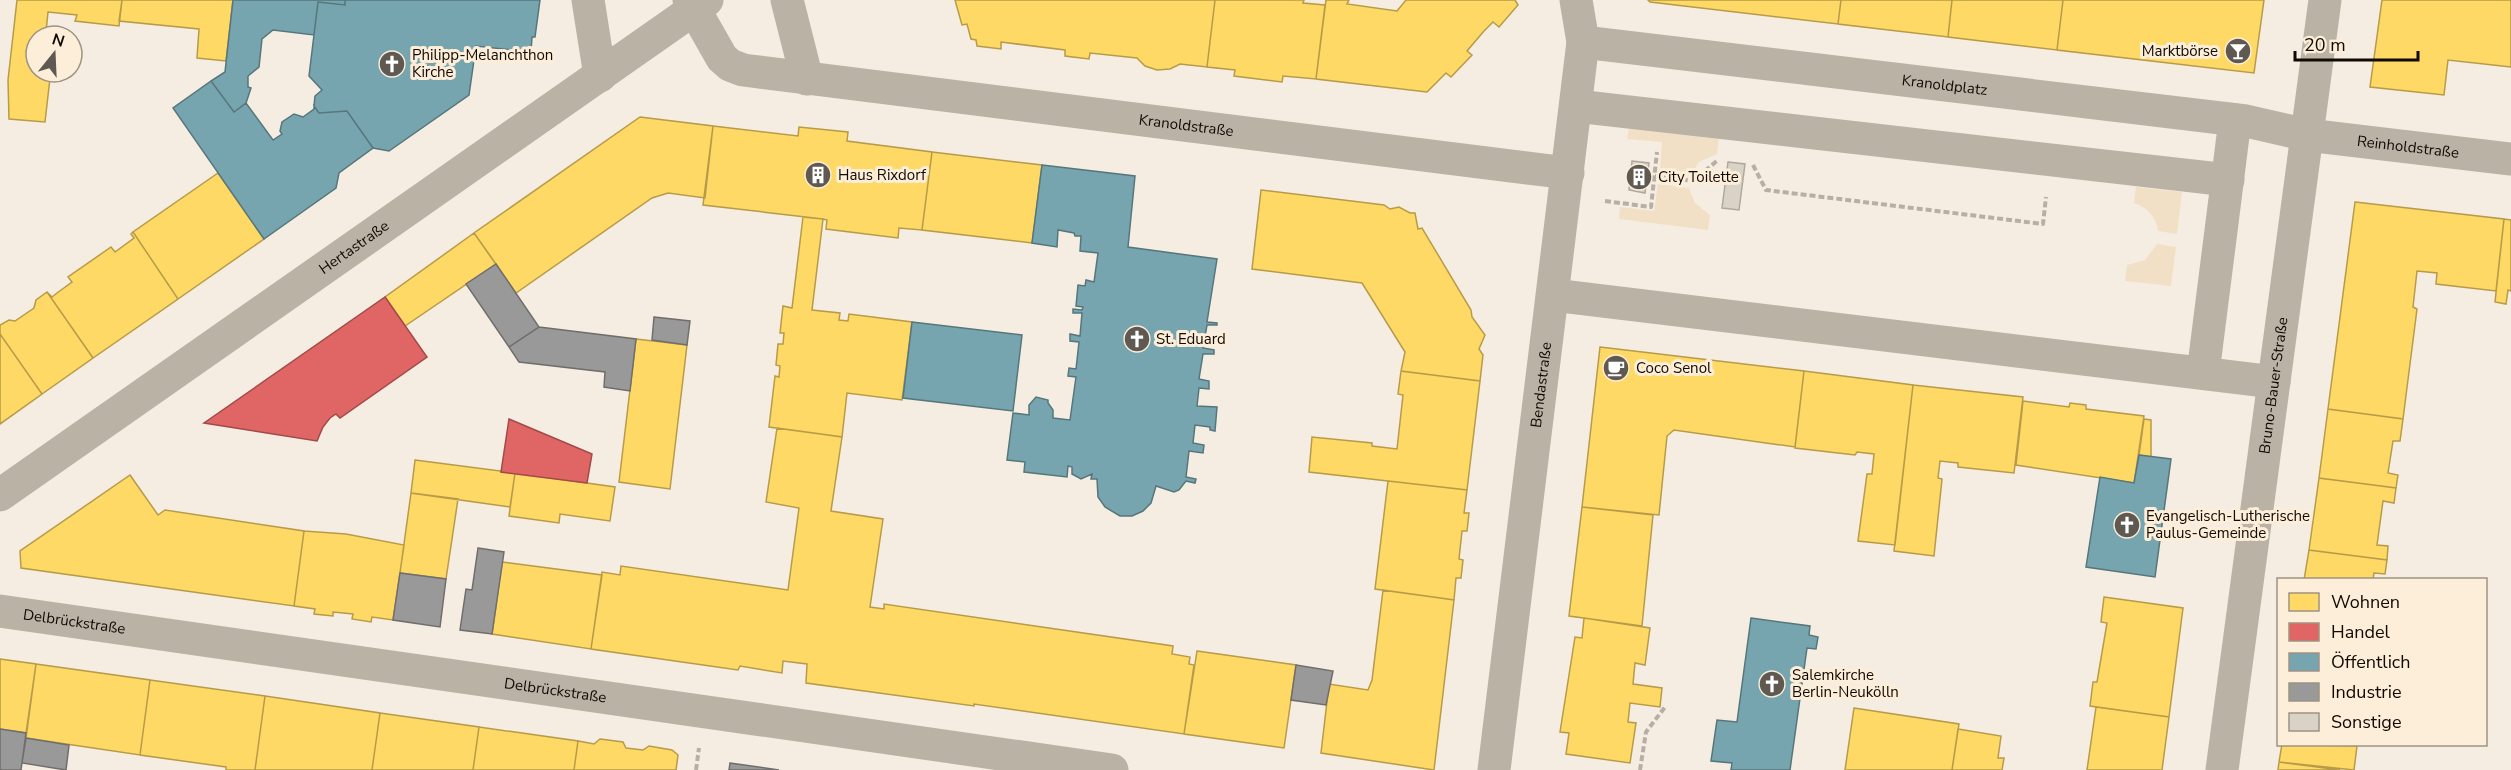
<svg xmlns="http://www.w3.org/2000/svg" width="2511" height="770" font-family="'Nunito Sans',sans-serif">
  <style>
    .green { fill: #f2e0c6 }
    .homes { fill: #ffd966; stroke: #b79b48; stroke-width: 1.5 }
    .shops { fill: #e06666; stroke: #a24a48; stroke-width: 1.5 }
    .public { fill: #76a5af; stroke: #57767b; stroke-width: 1.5 }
    .industry { fill: #999; stroke: #706e6c; stroke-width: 1.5 }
    .building { fill: #d9d2c7; stroke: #afa89e; stroke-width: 1.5 }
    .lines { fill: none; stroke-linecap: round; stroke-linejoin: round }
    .path { stroke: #b7afa5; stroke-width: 4; stroke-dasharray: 6 3; stroke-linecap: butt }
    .minor { stroke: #bab2a4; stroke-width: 33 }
    .labels { text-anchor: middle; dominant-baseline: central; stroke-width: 6; stroke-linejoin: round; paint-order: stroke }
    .poi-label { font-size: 15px; fill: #100a03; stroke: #fdeed9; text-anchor: start }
    .street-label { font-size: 15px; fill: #100a03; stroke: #fdeed9 }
  </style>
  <rect width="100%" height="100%" fill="#f5ede1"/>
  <!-- green -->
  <path class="green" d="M 1629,128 L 1719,137 L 1717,154 L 1699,162 L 1691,175 L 1660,170 L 1662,142 L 1627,139 Z
    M 1658,184 L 1689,188 L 1695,203 L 1710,215 L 1708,230 L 1619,219 L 1620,207 L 1654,211 Z
    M 2136,187 L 2182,192 L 2177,234 L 2158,231 C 2156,217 2148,208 2134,203 Z
    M 2157,244 L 2176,247 L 2171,286 L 2125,281 L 2127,265 L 2145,260 Z"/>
  <!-- homes -->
  <path class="homes" d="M 17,0 L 122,0 L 119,26 L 75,21 L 77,15 L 48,12 L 46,32 L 51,33 L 51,36 L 36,36 L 36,72 L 47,72 L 47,78 L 50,78 L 45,122 L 9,119 L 8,80 Z
    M 122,0 L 233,0 L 226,61 L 197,58 L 199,29 L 119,21 Z
    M 955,0 L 1215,0 L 1207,67 L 1180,64 L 1170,69 L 1157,70 L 1145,66 L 1137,58 L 1090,53 L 1089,59 L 1065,56 L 1065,50 L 1001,42 L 1001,49 L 977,46 L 976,40 L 971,39 L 967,24 L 962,25 Z
    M 1215,0 L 1304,0 L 1303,3 L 1325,5 L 1316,79 L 1283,76 L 1282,82 L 1234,76 L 1235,70 L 1207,67 Z
    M 1326,0 L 1349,0 L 1347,4 L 1397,11 L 1406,0 L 1515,0 L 1518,5 L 1499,27 L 1493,22 L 1484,31 L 1467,51 L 1472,55 L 1451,77 L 1446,73 L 1427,92 L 1316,79 Z
    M 1648,0 L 1841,0 L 1838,24 L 1650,2 Z
    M 1841,0 L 1952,0 L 1948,37 L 1838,24 Z
    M 1952,0 L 2063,0 L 2057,50 L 1948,37 Z
    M 2063,0 L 2264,0 L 2254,73 L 2057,50 Z
    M 2382,0 L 2511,0 L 2511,67 L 2448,60 L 2444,95 L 2370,87 Z
    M 640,117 L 713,126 L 705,198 L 668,193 L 652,198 L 516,293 L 474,233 Z
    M 713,126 L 798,136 L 799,127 L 848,132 L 847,141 L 932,152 L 922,230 L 899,228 L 898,238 L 826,229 L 827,220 L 823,219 L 703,205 Z
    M 932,152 L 1042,165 L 1032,243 L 922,230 Z
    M 218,173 L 264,239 L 178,299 L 133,232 Z
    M 1261,190 L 1384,205 L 1390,209 L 1399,207 L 1410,213 L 1415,213 L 1418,229 L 1422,228 L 1471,310 L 1472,317 L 1485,335 L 1479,349 L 1483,355 L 1480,381 L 1401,371 L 1405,352 L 1362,283 L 1252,269 Z
    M 2355,202 L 2504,219 L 2496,291 L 2436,284 L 2437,273 L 2417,271 L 2413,307 L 2417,309 L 2403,419 L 2328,409 Z
    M 803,217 L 823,219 L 812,310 L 840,313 L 839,320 L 848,321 L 849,314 L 912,322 L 902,400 L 847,393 L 842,437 L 769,427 L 775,376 L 779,377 L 780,366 L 776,365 L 778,344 L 783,344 L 784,333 L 780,333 L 783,306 L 792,308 Z
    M 2504,219 L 2511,220 L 2511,291 L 2508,290 L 2506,304 L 2495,302 Z
    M 133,232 L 178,299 L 93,358 L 47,292 L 52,297 L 57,293 L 72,282 L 68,277 L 111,247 L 115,252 L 134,238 L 131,234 Z
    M 474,233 L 496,264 L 405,326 L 385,297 Z
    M 47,292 L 93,358 L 42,394 L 0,334 L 0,325 L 9,320 L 15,321 L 34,308 L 36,300 Z
    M 0,334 L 42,394 L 0,424 Z
    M 636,339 L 687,345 L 670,489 L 619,482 Z
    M 1600,347 L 1804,371 L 1795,447 L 1674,430 L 1667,436 L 1659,515 L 1582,507 Z
    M 1401,371 L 1480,381 L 1467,490 L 1309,472 L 1312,437 L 1372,443 L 1372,446 L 1397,449 L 1403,395 L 1398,394 Z
    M 1804,371 L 1913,385 L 1895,545 L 1858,541 L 1867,474 L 1872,474 L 1874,454 L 1857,452 L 1855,455 L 1795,448 Z
    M 1913,385 L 2023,397 L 2014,473 L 1958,467 L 1958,463 L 1940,461 L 1938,478 L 1942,479 L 1934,556 L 1894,551 Z
    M 2023,401 L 2069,407 L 2070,403 L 2086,405 L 2086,409 L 2144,416 L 2134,483 L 2016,465 Z
    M 2328,409 L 2403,419 L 2400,441 L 2393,441 L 2388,473 L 2398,475 L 2396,488 L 2319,478 Z
    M 2144,419 L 2151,420 L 2151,457 L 2139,455 Z
    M 777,428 L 842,437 L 831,511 L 883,519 L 870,607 L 884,609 L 884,604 L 1173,646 L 1172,654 L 1190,657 L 1189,664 L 1194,665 L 1184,734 L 974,704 L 974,706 L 806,683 L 807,664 L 783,661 L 782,673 L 740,666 L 738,670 L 591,649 L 602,572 L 620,575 L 621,566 L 788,590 L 799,508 L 766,502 Z
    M 415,460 L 515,473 L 510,507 L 411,493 Z
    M 515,473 L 615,487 L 610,521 L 560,514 L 559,523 L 509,516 Z
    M 130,475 L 158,515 L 165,510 L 304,531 L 294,606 L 21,568 L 20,551 Z
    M 2319,478 L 2396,488 L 2394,503 L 2383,501 L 2377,545 L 2388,546 L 2387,560 L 2309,550 Z
    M 1388,481 L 1467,490 L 1464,513 L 1469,513 L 1467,531 L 1462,531 L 1459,559 L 1463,560 L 1461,578 L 1456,578 L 1454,600 L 1375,589 Z
    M 411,493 L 458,499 L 446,579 L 400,573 Z
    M 1582,507 L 1653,515 L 1642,626 L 1569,616 Z
    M 304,531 L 346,534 L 404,545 L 393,620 L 372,617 L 371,622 L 352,619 L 353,614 L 333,612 L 333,616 L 314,614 L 315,609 L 294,606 Z
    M 2309,550 L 2387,560 L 2385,574 L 2374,573 L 2373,580 L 2304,580 Z
    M 502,562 L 602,575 L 591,649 L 492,634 Z
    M 1383,590 L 1454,600 L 1434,770 L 1321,753 L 1329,684 L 1368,690 L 1372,680 Z
    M 2104,597 L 2183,608 L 2169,717 L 2090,706 L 2093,682 L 2097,682 L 2107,623 L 2101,622 Z
    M 1584,618 L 1650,628 L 1645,665 L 1635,663 L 1633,684 L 1662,688 L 1660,707 L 1630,703 L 1628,722 L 1636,723 L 1630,763 L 1566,754 L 1569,733 L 1560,732 L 1575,637 L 1582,638 Z
    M 1197,651 L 1296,665 L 1284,748 L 1184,734 Z
    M 0,659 L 36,664 L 26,733 L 0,729 Z
    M 36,664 L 150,680 L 140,755 L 26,738 Z
    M 150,680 L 265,696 L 255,770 L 226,770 L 226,767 L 140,755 Z
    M 265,696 L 380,713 L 372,770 L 255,770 Z
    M 2096,707 L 2169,717 L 2162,770 L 2087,770 Z
    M 1854,708 L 1959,724 L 1952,770 L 1845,770 Z
    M 380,713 L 479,727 L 473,770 L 372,770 Z
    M 479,727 L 578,741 L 574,770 L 473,770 Z
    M 1958,729 L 2001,736 L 1998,758 L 2004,758 L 2002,770 L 1952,770 Z
    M 600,739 L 623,742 L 626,748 L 643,750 L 649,746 L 672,750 L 678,755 L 676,770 L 574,770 L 578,741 L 594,744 Z
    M 2282,744 L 2357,746 L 2354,770 L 2279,762 Z
    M 2279,762 L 2340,770 L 2278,770 Z"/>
  <!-- shops -->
  <path class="shops" d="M 385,297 L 427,357 L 340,418 L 336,414 L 330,418 L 323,427 L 317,441 L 204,423 Z
    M 509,419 L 592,454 L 587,483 L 501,472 Z"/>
  <!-- public -->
  <path class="public" d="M 233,0 L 345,0 L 345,5 L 318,2 L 314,35 L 273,30 L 262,39 L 259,67 L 248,76 L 248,87 L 251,88 L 246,103 L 234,112 L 211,81 L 225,72 Z
    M 345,0 L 540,0 L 535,37 L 532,37 L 531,52 L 476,46 L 469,95 L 389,151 L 373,148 L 347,111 L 319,113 L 314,106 L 315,96 L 322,90 L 309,76 L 318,2 L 345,5 Z
    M 211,81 L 234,112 L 246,103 L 273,140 L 282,134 L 280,131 L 282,122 L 294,114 L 303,117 L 314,109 L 314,106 L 319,113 L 347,111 L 373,148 L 339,173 L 336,188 L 264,239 L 173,108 Z
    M 1042,165 L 1135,176 L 1128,247 L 1217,259 L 1207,322 L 1217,323 L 1217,325 L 1207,325 L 1203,348 L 1214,350 L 1214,354 L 1203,354 L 1199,379 L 1209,381 L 1209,389 L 1199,388 L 1197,406 L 1217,407 L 1215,431 L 1210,430 L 1210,427 L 1195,425 L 1193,443 L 1204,445 L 1203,453 L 1189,451 L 1186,477 L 1196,479 L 1195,483 L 1186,481 L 1179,490 L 1174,492 L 1156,486 L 1151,503 L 1143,511 L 1132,516 L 1120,516 L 1105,507 L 1098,497 L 1097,479 L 1091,479 L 1092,474 L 1081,479 L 1072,474 L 1072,467 L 1068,466 L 1067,477 L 1024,472 L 1025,462 L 1007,460 L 1013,413 L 1029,415 L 1029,405 L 1036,397 L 1048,400 L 1048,403 L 1053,410 L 1053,418 L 1070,420 L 1076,377 L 1068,376 L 1069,368 L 1076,369 L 1079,342 L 1070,341 L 1070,334 L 1080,336 L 1082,313 L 1073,313 L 1073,309 L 1082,310 L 1083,307 L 1076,306 L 1078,285 L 1085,286 L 1086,280 L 1094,282 L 1098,253 L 1080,251 L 1081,236 L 1075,236 L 1074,233 L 1058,230 L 1057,247 L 1032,243 Z
    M 912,322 L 1022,335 L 1013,411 L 903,398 Z
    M 2139,455 L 2171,459 L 2155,577 L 2086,567 L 2100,477 L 2134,483 Z
    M 1751,618 L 1810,626 L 1809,635 L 1818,637 L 1816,649 L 1807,648 L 1790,770 L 1731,770 L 1732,763 L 1711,761 L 1717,720 L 1737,722 Z"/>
  <!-- industry -->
  <path class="industry" d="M 496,264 L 539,327 L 509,347 L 466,284 Z
    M 654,317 L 690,321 L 687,345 L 652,340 Z
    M 539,327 L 636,339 L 630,391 L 604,387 L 605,372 L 519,362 L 509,347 Z
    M 478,548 L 504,552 L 492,634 L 460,630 L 466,589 L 472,590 Z
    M 400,573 L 446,579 L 440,627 L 393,620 Z
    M 1296,665 L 1333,671 L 1326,705 L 1291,700 Z
    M 0,729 L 26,733 L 21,770 L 0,770 Z
    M 26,738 L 69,745 L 66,770 L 22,763 Z
    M 730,763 L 779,770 L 729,770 Z"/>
  <!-- building -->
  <path class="building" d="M 1632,161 L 1649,163 L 1645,193 L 1629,190 Z
    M 1728,162 L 1745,164 L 1739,210 L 1722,208 Z"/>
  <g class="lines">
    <!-- path -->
    <path class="path" d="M 1753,165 L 1766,190 L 2043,224 L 2046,197
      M 1655,176 L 1693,181 L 1718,160
      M 1605,201 L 1651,207 L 1657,152
      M 696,770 L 699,748
      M 1640,770 L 1646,732 L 1665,707"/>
    <!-- minor -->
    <g class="minor">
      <path d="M 588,0 L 600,76"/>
      <path id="s1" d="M 689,0 L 722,58 L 730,65 L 743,70 L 1568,173"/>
      <path d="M 787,0 L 807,79"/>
      <path id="s2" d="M 1583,42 L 2246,121 L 2307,135 L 2511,159"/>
      <path d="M 1576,106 L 2228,180"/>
      <path d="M 1553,295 L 2274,382"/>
      <path d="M 2203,373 L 2235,120"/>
      <path id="s3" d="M 0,495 L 707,0"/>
      <path id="s4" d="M 0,611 L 1112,770"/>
      <path id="s5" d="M 1494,770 L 1583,42 L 1576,0"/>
      <path id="s6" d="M 2222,770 L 2325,0"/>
    </g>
  </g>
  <!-- icons -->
  <defs>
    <symbol id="bar-disc" viewBox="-11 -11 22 22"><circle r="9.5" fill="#605951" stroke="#fdeed9"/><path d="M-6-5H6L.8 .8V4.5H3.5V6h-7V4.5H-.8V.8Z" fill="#fff"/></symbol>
    <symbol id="church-disc" viewBox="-11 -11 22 22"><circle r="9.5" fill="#605951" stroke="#fdeed9"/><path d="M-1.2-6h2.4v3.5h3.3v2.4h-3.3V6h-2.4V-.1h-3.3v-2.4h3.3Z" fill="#fff"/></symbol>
    <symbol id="building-disc" viewBox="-11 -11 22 22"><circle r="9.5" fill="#605951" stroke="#fdeed9"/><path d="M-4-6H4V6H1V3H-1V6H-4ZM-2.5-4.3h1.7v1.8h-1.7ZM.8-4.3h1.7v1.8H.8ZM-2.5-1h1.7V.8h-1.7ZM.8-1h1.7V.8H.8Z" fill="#fff"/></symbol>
    <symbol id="cafe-disc" viewBox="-11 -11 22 22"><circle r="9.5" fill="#605951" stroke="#fdeed9"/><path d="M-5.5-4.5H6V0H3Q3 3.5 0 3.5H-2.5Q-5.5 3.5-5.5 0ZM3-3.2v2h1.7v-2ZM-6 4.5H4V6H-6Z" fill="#fff"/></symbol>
  </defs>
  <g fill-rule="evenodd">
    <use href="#bar-disc" x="2223" y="36" width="30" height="30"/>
    <use href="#church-disc" x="377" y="49" width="30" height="30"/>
    <use href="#building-disc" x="803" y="160" width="30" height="30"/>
    <use href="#building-disc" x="1624" y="162" width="30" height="30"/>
    <use href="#church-disc" x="1122" y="324" width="30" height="30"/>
    <use href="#cafe-disc" x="1601" y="353" width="30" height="30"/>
    <use href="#church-disc" x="2112" y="510" width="30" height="30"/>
    <use href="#church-disc" x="1757" y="669" width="30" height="30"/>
  </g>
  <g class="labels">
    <!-- poi labels -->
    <g class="poi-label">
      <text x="2218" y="51" text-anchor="end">Marktbörse</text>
      <text x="412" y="55">Philipp-Melanchthon<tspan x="412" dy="17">Kirche</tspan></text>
      <text x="838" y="175">Haus Rixdorf</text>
      <text x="1658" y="177">City Toilette</text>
      <text x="1156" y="339">St. Eduard</text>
      <text x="1636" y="368">Coco Senol</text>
      <text x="2146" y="516">Evangelisch-Lutherische<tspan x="2146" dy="17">Paulus-Gemeinde</tspan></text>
      <text x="1792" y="675">Salemkirche<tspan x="1792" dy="17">Berlin-Neukölln</tspan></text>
    </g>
    <!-- street labels -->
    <g class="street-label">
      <text stroke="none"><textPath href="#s2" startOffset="364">Kranoldplatz</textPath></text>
      <text stroke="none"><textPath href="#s1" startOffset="538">Kranoldstraße</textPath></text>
      <text stroke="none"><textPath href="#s2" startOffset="832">Reinholdstraße</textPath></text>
      <text stroke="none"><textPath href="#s3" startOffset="432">Hertastraße</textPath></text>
      <text stroke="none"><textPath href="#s5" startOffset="388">Bendastraße</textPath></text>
      <text stroke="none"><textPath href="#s6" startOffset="388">Bruno-Bauer-Straße</textPath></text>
      <text stroke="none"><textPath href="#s4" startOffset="75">Delbrückstraße</textPath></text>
      <text stroke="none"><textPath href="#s4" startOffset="561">Delbrückstraße</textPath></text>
    </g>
  </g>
  <!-- legend -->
  <rect x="2277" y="578" width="210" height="168" fill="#fdeed9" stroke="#9e9383" stroke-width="1.5"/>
  <rect x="2289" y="593" width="30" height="18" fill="#ffd966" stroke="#9e9383" stroke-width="1.5"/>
  <text x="2331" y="608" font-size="18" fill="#100a03">Wohnen</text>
  <rect x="2289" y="623" width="30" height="18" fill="#e06666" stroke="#9e9383" stroke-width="1.5"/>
  <text x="2331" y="638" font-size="18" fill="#100a03">Handel</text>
  <rect x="2289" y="653" width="30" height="18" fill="#76a5af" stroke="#9e9383" stroke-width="1.5"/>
  <text x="2331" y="668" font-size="18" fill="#100a03">Öffentlich</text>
  <rect x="2289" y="683" width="30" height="18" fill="#999999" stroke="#9e9383" stroke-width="1.5"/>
  <text x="2331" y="698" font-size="18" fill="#100a03">Industrie</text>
  <rect x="2289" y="713" width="30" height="18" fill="#d9d2c7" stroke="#9e9383" stroke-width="1.5"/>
  <text x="2331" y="728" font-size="18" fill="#100a03">Sonstige</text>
  <!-- north arrow -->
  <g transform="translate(54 54) rotate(18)"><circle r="28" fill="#fdeed9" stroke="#9e9383" stroke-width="1.5"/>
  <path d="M0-4.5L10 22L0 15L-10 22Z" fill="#605951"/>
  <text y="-9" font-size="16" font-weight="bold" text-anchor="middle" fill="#100a03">N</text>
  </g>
  <!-- scale -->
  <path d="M2295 51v9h123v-9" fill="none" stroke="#100a03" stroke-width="3"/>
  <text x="2304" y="51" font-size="18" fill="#100a03" stroke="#fdeed9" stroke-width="4.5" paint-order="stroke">20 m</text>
</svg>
